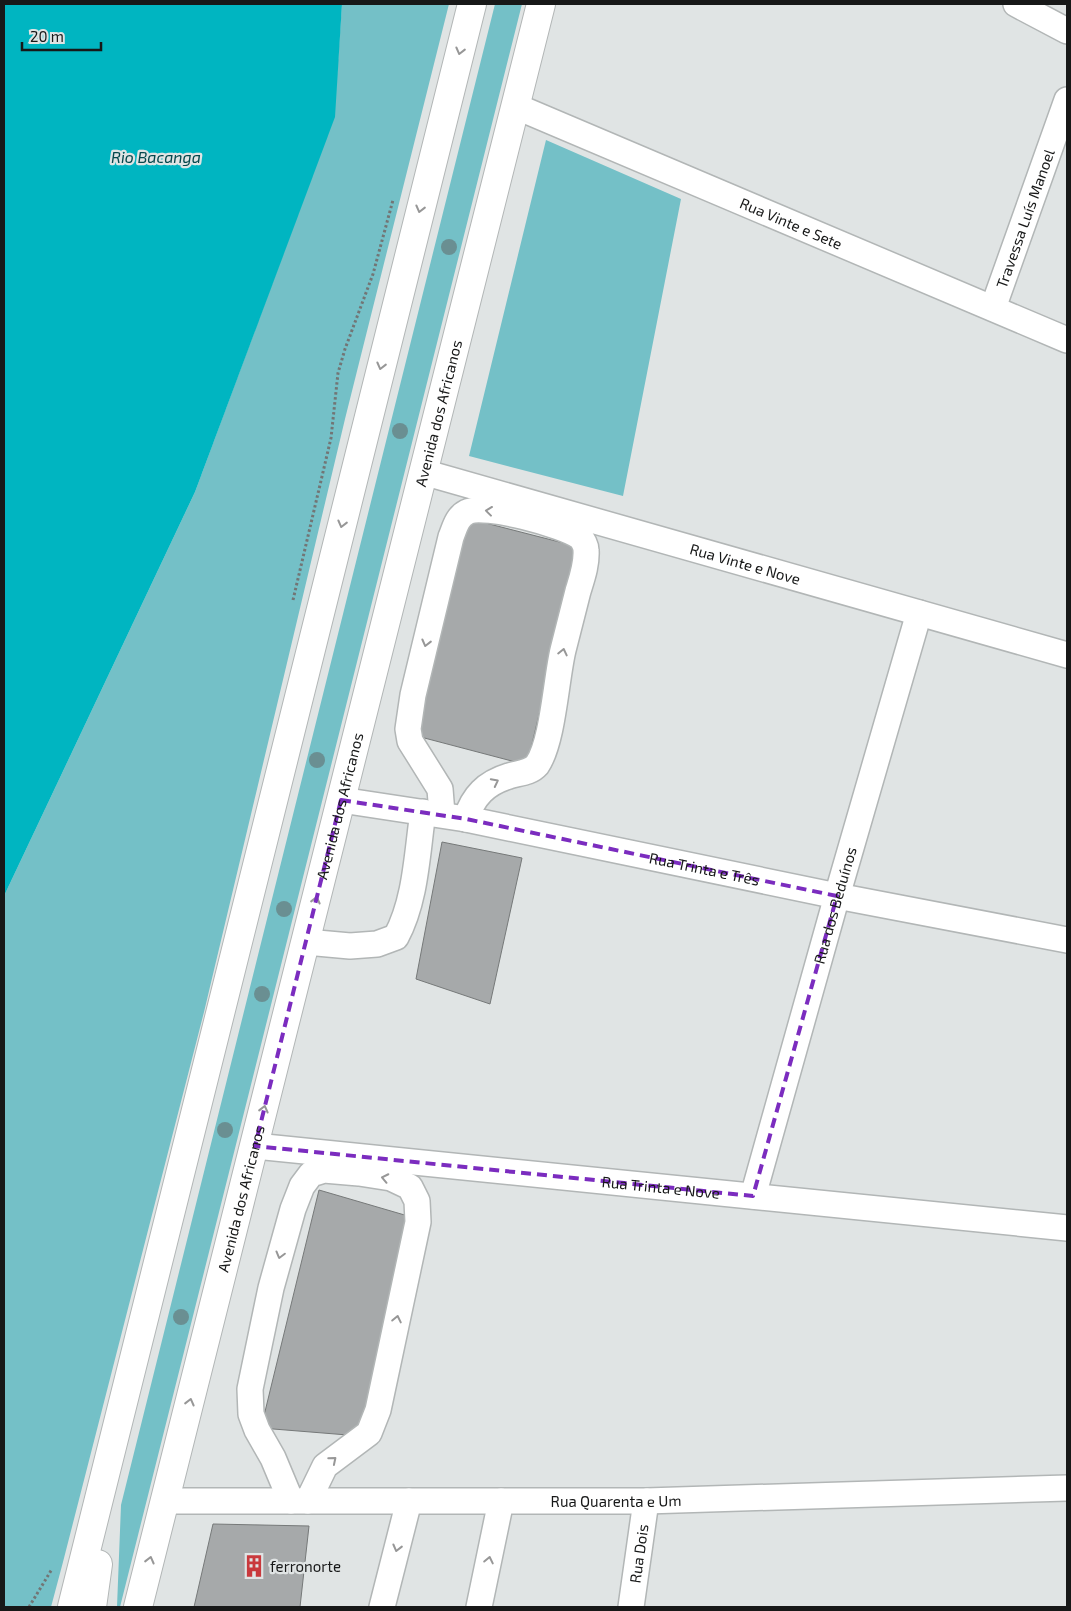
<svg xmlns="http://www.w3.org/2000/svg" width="1071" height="1611" font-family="'Exo 2',sans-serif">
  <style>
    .green { fill: #74c0c7 }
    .water { fill: #00b5c1 }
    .building { fill: #a6a9aa; stroke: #767979 }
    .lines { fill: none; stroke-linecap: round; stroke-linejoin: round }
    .minor-casing { stroke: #b2b6b6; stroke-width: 28 }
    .major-casing { stroke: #b2b6b6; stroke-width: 30 }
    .path { stroke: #727575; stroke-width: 3; stroke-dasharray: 2.5 2.5; stroke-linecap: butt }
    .minor { stroke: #fff; stroke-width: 25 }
    .major { stroke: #fff; stroke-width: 28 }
    .tree { fill: #6a8f92 }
    .oneway { stroke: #979797 }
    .marked { fill: none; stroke: #7b2cbf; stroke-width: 4; stroke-dasharray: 10 6; stroke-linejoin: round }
    .labels { text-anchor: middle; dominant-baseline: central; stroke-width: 4.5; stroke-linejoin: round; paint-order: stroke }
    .street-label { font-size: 15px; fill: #171818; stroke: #e0e4e4 }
    .poi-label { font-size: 15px; fill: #171818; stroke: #e0e4e4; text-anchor: start }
    .water-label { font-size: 16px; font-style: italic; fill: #04474c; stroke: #e0e4e4 }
  </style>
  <rect width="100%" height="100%" fill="#e0e4e4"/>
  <!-- green -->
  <path class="green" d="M 342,4 L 449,4 L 345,419 L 204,1012 L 63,1562 L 51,1607 L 4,1607 L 4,896 L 195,492 L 334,117 Z
    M 495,4 L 522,4 L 120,1607 L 117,1607 L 121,1505 Z
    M 546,140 L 681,199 L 623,496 L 469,456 Z"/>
  <!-- water -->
  <path class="water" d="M 4,4 L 342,4 L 335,117 L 195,492 L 4,896 Z"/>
  <!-- building -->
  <path class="building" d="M 466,518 L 579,547 L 527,765 L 413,735 Z
    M 442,842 L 522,858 L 490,1004 L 416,979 Z
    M 319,1190 L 408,1216 L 360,1436 L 261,1428 Z
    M 213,1524 L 309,1526 L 300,1607 L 194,1607 Z"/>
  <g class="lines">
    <defs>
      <g id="minor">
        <path d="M 1016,4 L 1067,31"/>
        <path id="s1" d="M 515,106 L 1067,340"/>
        <path id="s2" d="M 993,308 L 1067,100"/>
        <path id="s3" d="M 423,472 L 1067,655"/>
        <path id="s4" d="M 341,800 L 466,819 L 837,896 L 1067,940"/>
        <path d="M 442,814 L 440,789 L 410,741 L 408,729 L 413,695 L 451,537 C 455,527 457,517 467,512 C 484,503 564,525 580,537 C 583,540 586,546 586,550 C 587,564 582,578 578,591 C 573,611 568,630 563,650 C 556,679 553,742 537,765 C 530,773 518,773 509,776 C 486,783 473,796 466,819"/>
        <path d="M 306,942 L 350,946 L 377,944 L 396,937 C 416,900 417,853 423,812"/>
        <path id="s5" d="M 255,1146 L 1067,1228"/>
        <path id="s6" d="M 753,1196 L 837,896 L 919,613"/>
        <path id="s7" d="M 165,1501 L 646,1501 L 1067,1488"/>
        <path d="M 291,1501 L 273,1458 L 257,1430 L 251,1414 L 250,1389 L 271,1288 L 293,1209 L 302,1186 L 311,1174 L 324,1170 L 359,1173 L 391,1178 L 410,1187 L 417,1201 L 418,1222 L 378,1410 L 369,1433 L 325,1466 L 308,1501"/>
        <path d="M 382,1607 L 409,1501"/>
        <path d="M 479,1607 L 501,1501"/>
        <path id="s8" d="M 631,1607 L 646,1501"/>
      </g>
      <g id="major">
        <path d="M 72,1607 L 472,4"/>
        <path d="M 92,1607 L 98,1564"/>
        <path id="s9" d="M 138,1607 L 541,4"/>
      </g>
    </defs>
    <!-- minor casing -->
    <use href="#minor" class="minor-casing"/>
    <!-- major casing -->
    <use href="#major" class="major-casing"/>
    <!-- path -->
    <path class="path" d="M 293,600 L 331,438 L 338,373 L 345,349 L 373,274 L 393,200
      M 29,1607 L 52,1569"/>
    <!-- minor -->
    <use href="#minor" class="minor"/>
    <!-- major -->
    <use href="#major" class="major"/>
  </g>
  <!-- trees -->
  <g class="tree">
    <circle cx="449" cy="247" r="8"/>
    <circle cx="400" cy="431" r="8"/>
    <circle cx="317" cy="760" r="8"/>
    <circle cx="284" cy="909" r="8"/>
    <circle cx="262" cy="994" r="8"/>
    <circle cx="225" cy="1130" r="8"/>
    <circle cx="181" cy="1317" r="8"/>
  </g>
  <!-- one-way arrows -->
  <defs><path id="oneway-chevron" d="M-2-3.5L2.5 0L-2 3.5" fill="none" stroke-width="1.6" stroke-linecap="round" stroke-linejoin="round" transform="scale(1.25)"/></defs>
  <g class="oneway">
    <use href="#oneway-chevron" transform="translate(460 51) rotate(104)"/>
    <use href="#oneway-chevron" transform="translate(420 209) rotate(104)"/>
    <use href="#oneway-chevron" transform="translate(381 366) rotate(104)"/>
    <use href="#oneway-chevron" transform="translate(489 511) rotate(-173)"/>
    <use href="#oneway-chevron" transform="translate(342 524) rotate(104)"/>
    <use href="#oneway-chevron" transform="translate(426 643) rotate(104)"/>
    <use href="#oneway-chevron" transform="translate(563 652) rotate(-77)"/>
    <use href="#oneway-chevron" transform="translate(495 782) rotate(-27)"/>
    <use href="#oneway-chevron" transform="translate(316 900) rotate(-76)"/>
    <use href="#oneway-chevron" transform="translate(264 1109) rotate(-76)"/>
    <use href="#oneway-chevron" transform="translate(385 1178) rotate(-168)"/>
    <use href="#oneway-chevron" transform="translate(280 1255) rotate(105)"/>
    <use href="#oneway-chevron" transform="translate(397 1319) rotate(-78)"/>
    <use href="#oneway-chevron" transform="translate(190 1402) rotate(-76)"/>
    <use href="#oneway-chevron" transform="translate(333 1460) rotate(-40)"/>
    <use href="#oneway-chevron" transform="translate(397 1548) rotate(104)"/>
    <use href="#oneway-chevron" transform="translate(150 1560) rotate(-76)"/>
    <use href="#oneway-chevron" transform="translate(489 1560) rotate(-78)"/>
  </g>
  <!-- marked area -->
  <path class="marked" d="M 341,800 L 466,819 L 837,896 L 753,1196 L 255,1146 Z"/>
  <!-- icons -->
  <defs>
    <symbol id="building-bare" viewBox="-9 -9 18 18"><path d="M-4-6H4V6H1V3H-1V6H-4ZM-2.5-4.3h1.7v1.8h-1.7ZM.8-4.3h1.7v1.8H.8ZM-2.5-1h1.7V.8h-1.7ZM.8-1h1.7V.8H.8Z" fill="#c9393d" stroke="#e0e4e4" stroke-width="2.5" paint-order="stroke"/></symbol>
  </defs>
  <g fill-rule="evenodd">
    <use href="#building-bare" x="238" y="1550" width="32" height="32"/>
  </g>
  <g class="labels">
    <!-- street labels -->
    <g class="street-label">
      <text stroke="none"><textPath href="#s2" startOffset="95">Travessa Luís Manoel</textPath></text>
      <text stroke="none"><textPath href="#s1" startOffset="300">Rua Vinte e Sete</textPath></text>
      <text stroke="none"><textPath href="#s9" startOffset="1231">Avenida dos Africanos</textPath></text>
      <text stroke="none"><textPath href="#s3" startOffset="335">Rua Vinte e Nove</textPath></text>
      <text stroke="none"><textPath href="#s9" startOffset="826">Avenida dos Africanos</textPath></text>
      <text stroke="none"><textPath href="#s4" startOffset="370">Rua Trinta e Três</textPath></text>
      <text stroke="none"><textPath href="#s6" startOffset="302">Rua dos Beduínos</textPath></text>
      <text stroke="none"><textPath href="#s5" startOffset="408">Rua Trinta e Nove</textPath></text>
      <text stroke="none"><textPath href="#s9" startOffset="421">Avenida dos Africanos</textPath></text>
      <text stroke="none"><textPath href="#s7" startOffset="451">Rua Quarenta e Um</textPath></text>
      <text stroke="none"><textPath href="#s8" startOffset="54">Rua Dois</textPath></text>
    </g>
    <!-- poi labels -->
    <g class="poi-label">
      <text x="270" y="1566">ferronorte</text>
    </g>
    <!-- water labels -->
    <g class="water-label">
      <text x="156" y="156">Rio Bacanga</text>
    </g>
  </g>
  <!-- border -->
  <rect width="1071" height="1611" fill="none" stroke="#171818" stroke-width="10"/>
  <!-- scale -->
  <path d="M22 42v8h79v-8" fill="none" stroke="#171818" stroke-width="2.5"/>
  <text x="30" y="42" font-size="15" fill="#171818" stroke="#e0e4e4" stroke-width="4" paint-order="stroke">20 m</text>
</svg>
